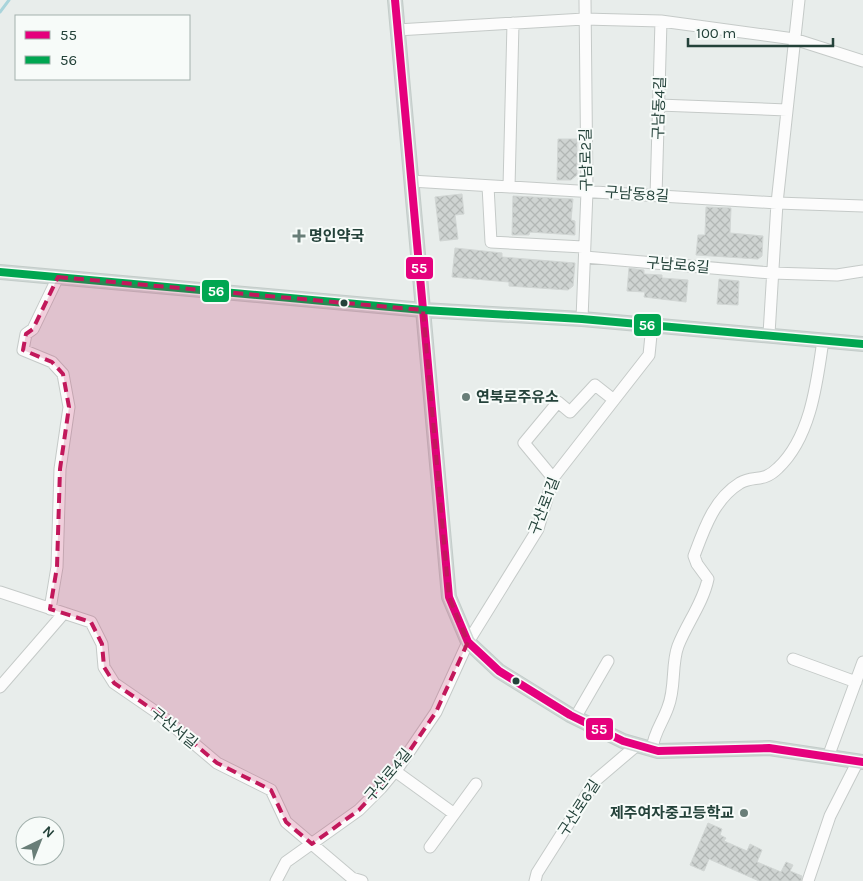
<svg xmlns="http://www.w3.org/2000/svg" width="863" height="881" font-family="Karla,'Noto Sans KR',sans-serif">
  <style>
    .lines { fill: none; stroke-linecap: round; stroke-linejoin: round }
    .stream { stroke: #a9d4db; stroke-width: 3 }
    .building { fill: url(#building-cross-hatch); stroke: #d1d6d4 }
    .minor-casing { stroke: #c5cac8; stroke-width: 13 }
    .major-casing { stroke: #c3ccc9; stroke-width: 16 }
    .minor { stroke: #fcfcfc; stroke-width: 11 }
    .major { stroke: #cfd7d5; stroke-width: 14 }
    .bus-1-casing { stroke: #f7fbf9; stroke-width: 11 }
    .bus-2-casing { stroke: #f7fbf9; stroke-width: 11 }
    .bus-1 { stroke: #e5007d; stroke-width: 8 }
    .bus-2 { stroke: #00a651; stroke-width: 8 }
    .marked { fill: #c2185b; fill-opacity: 0.2; stroke: #c2185b; stroke-width: 4; stroke-dasharray: 10 6; stroke-linejoin: round }
    .poi-dot { fill: #697e78; stroke: #f7fbf9; stroke-width: 2 }
    .bus-dot { fill: #24423a; stroke: #f7fbf9; stroke-width: 2 }
    .labels { text-anchor: middle; dominant-baseline: central; stroke-width: 4; stroke-linejoin: round; paint-order: stroke }
    .street-label { font-size: 15px; fill: #24423a; stroke: #f7fbf9 }
    .poi-label { font-size: 15px; font-weight: bold; fill: #24423a; stroke: #f7fbf9; text-anchor: start }
    .line-badge { stroke: #f7fbf9; stroke-width: 2 }
    .badge-label { font-size: 14px; text-anchor: middle; font-weight: bold; fill: #fff }
  </style>
  <defs>
    <pattern id="building-cross-hatch" width="8" height="8" patternUnits="userSpaceOnUse" patternTransform="scale(1.25)"><rect width="8" height="8" fill="#cfd4d2"/><path d="M0 0l8 8M0 8l8-8" fill="none" stroke="#b2b7b5"/></pattern>
  </defs>
  <rect width="100%" height="100%" fill="#e8edeb"/>
  <g class="lines">
    <!-- stream -->
    <path class="stream" d="M 0,12 L 9,0"/>
  </g>
  <!-- building -->
  <path class="building" d="M 558,139 L 577,139 L 577,175 L 571,180 L 557,180 Z
    M 462,194 L 464,214 L 455,215 L 458,239 L 440,241 L 435,197 Z
    M 513,196 L 573,199 L 571,220 L 575,221 L 575,235 L 530,232 L 529,235 L 512,235 Z
    M 706,207 L 731,208 L 730,233 L 763,236 L 762,256 L 758,259 L 696,255 L 698,235 L 705,235 Z
    M 455,248 L 502,253 L 502,257 L 575,263 L 573,286 L 568,290 L 509,286 L 509,282 L 452,277 Z
    M 629,268 L 644,270 L 644,274 L 662,275 L 662,278 L 688,280 L 686,302 L 644,297 L 645,292 L 627,291 Z
    M 719,279 L 739,281 L 738,305 L 717,304 Z
    M 708,823 L 722,829 L 720,835 L 726,838 L 724,841 L 747,851 L 750,844 L 762,850 L 757,862 L 781,872 L 786,862 L 793,865 L 790,871 L 802,876 L 801,881 L 759,881 L 709,859 L 704,871 L 690,865 Z"/>
  <g class="lines">
    <defs>
      <path id="minor" d="M 397,30 L 584,19 L 661,21 L 794,39 L 863,61
        M 659,105 L 787,110
        M 411,181 L 777,203 L 863,206
        M 488,186 L 491,242 L 583,247
        M 509,187 L 513,23
        M 656,196 L 661,21
        M 585,257 L 771,273 L 837,275 L 863,271
        M 582,319 L 587,191 L 585,0
        M 769,334 L 777,203 L 799,0
        M 553,478 L 524,443 L 558,402 L 570,412 L 595,385 L 614,400
        M 0,592 L 91,622 L 102,644 L 104,667 L 114,683 L 159,714 L 217,763 L 271,790 L 286,822 L 352,878 L 362,881
        M 50,609 L 57,567 L 60,469 L 69,407 L 63,374 L 52,362 L 23,350 L 26,334 L 33,329 L 58,277
        M 793,659 L 856,682
        M 0,687 L 64,613
        M 575,718 L 608,661
        M 652,749 C 654,732 663,722 668,707 C 676,687 671,665 678,646 C 687,623 703,603 708,579 L 697,564 L 694,556 C 704,529 714,499 740,483 C 754,475 763,483 778,468 C 811,437 817,382 823,340
        M 828,757 L 863,662
        M 395,771 L 453,813
        M 430,847 L 476,784
        M 276,881 L 286,862 L 359,810 L 381,788 L 400,765 L 436,712 L 468,642 L 538,529 L 553,478 L 649,355 L 652,325
        M 535,881 L 537,873 L 596,780 L 636,746
        M 808,881 L 830,816 L 858,761"/>
      <path id="major" d="M 395,0 L 449,597 L 468,642 L 499,671 L 570,715 L 623,741 L 658,751 L 769,748 L 863,762
        M 0,272 L 423,310 L 582,319 L 863,344"/>
    </defs>
    <!-- minor casing -->
    <use href="#minor" class="minor-casing"/>
    <!-- major casing -->
    <use href="#major" class="major-casing"/>
    <!-- minor -->
    <use href="#minor" class="minor"/>
    <!-- major -->
    <use href="#major" class="major"/>
    <defs>
      <path id="bus-1" d="M 395,0 L 449,597 L 468,642 L 499,671 L 570,715 L 623,741 L 658,751 L 769,748 L 863,762"/>
      <path id="bus-2" d="M 0,272 L 423,310 L 582,319 L 863,344"/>
    </defs>
    <!-- bus-1 casing -->
    <use href="#bus-1" class="bus-1-casing"/>
    <!-- bus-2 casing -->
    <use href="#bus-2" class="bus-2-casing"/>
    <!-- bus-1 -->
    <use href="#bus-1" class="bus-1"/>
    <!-- bus-2 -->
    <use href="#bus-2" class="bus-2"/>
  </g>
  <!-- marked area -->
  <path class="marked" d="M 58,277 L 423,310 L 449,597 L 468,642 L 436,712 L 400,765 L 359,810 L 312,844 L 286,822 L 271,790 L 217,763 L 159,714 L 114,683 L 104,667 L 102,644 L 91,622 L 50,609 L 57,567 L 60,469 L 69,407 L 63,374 L 52,362 L 23,350 L 26,334 L 33,329 Z"/>
  <!-- markers -->
  <g class="poi-dot">
    <path d="M296.5 228.5h5v5h5v5h-5v5h-5v-5h-5v-5h5z"/>
    <circle cx="466" cy="397" r="5"/>
    <circle cx="744" cy="813" r="5"/>
  </g>
  <g class="bus-dot">
    <circle cx="344" cy="303" r="4.5"/>
    <circle cx="516" cy="681" r="4.5"/>
  </g>
  <g class="labels">
    <!-- street labels -->
    <g class="street-label">
      <text transform="translate(659 108) rotate(-88)">구남동4길</text>
      <text transform="translate(586 160) rotate(-91)">구남로2길</text>
      <text transform="translate(637 194) rotate(4)">구남동8길</text>
      <text transform="translate(678 265) rotate(5)">구남로6길</text>
      <text transform="translate(544 506) rotate(-69)">구산로1길</text>
      <text transform="translate(174 728) rotate(39)">구산서길</text>
      <text transform="translate(388 775) rotate(-50)">구산로4길</text>
      <text transform="translate(579 808) rotate(-57)">구산로6길</text>
    </g>
    <!-- poi labels -->
    <g class="poi-label">
      <text x="309" y="236">명인약국</text>
      <text x="476" y="397">연북로주유소</text>
      <text x="734" y="813" text-anchor="end">제주여자중고등학교</text>
    </g>
  </g>
  <g class="line-badge">
    <rect x="405" y="256" width="29" height="24" rx="5" fill="#e5007d"/>
    <rect x="201" y="279" width="29" height="24" rx="5" fill="#00a651"/>
    <rect x="633" y="313" width="29" height="24" rx="5" fill="#00a651"/>
    <rect x="585" y="717" width="29" height="24" rx="5" fill="#e5007d"/>
  </g>
  <g class="badge-label">
    <text x="419" y="273">55</text>
    <text x="216" y="296">56</text>
    <text x="647" y="330">56</text>
    <text x="599" y="734">55</text>
  </g>
  <!-- legend -->
  <rect x="15" y="15" width="175" height="65" fill="#f7fbf9" stroke="#a3b1ad"/>
  <rect x="25" y="31" width="25" height="8" fill="#e5007d" stroke="#a3b1ad"/>
  <text x="60" y="40" font-size="15" fill="#24423a">55</text>
  <rect x="25" y="56" width="25" height="8" fill="#00a651" stroke="#a3b1ad"/>
  <text x="60" y="65" font-size="15" fill="#24423a">56</text>
  <!-- north arrow -->
  <g transform="translate(40 841) rotate(43)"><circle r="24" fill="#f7fbf9" stroke="#a3b1ad"/>
  <path d="M0-4L9 19L0 12L-9 19Z" fill="#697e78"/>
  <text y="-8" font-size="14" font-weight="bold" text-anchor="middle" fill="#24423a">N</text>
  </g>
  <!-- scale -->
  <path d="M688 38v8h145v-8" fill="none" stroke="#24423a" stroke-width="2.5"/>
  <text x="696" y="38" font-size="15" fill="#24423a" stroke="#f7fbf9" stroke-width="4" paint-order="stroke">100 m</text>
</svg>
